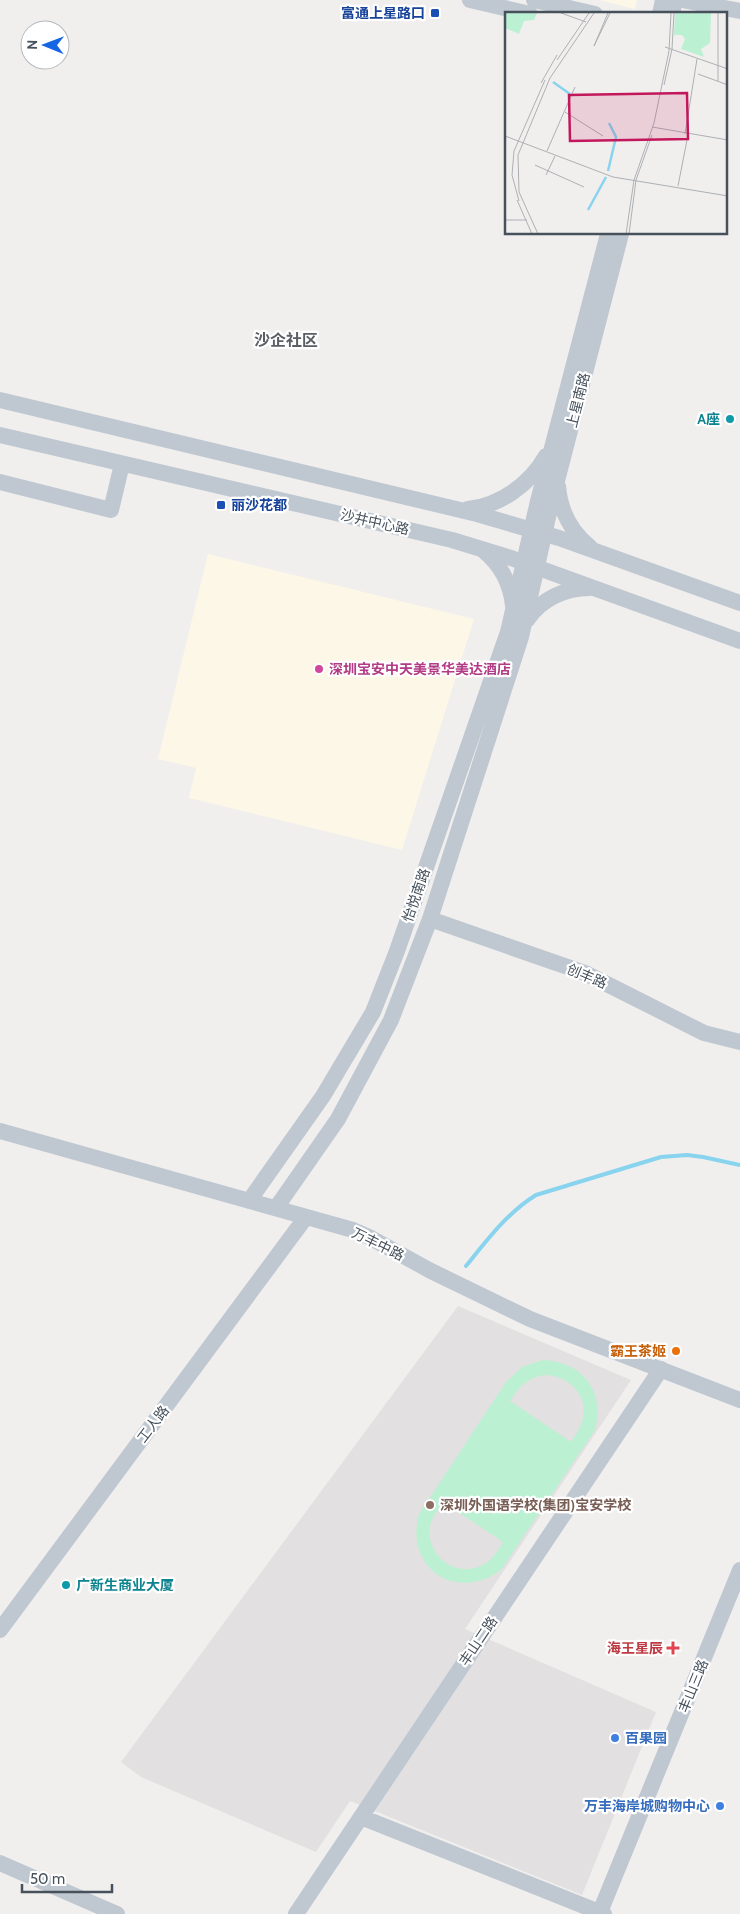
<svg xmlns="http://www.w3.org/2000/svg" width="740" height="1914" font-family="Cabin,'Noto Sans SC',sans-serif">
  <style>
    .commercial { fill: #fcf7e7 }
    .education { fill: #e2e0e0 }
    .green { fill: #bcf0d3; fill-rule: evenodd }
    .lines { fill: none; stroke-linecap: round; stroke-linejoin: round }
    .stream { stroke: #88d3ed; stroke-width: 4 }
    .minor { stroke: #bfc8d1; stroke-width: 16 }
    .transit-dot { fill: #1a4fb4; stroke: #fff; stroke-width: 2 }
    .culture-dot { fill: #0f9aa8; stroke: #fff; stroke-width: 2 }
    .hotel-dot { fill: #d1479c; stroke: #fff; stroke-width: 2 }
    .food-dot { fill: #e8710a; stroke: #fff; stroke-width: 2 }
    .education-dot { fill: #8d6e63; stroke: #fff; stroke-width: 2 }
    .health-dot { fill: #e0444e; stroke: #fff; stroke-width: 2 }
    .shop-dot { fill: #3f7fe0; stroke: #fff; stroke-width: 2 }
    .labels { text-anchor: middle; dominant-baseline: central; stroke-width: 4.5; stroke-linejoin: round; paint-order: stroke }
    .transit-label { font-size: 14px; font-weight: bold; fill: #164399; stroke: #fff; text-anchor: end }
    .street-label { font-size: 14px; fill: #46515c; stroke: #fff }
    .culture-label { font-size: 14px; font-weight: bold; fill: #0d838f; stroke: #fff; text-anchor: end }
    .hotel-label { font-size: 14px; font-weight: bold; fill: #b23c85; stroke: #fff; text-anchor: start }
    .food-label { font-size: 14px; font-weight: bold; fill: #c56008; stroke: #fff; text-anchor: end }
    .education-label { font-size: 14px; font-weight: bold; fill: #785e54; stroke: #fff; text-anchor: start }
    .health-label { font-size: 14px; font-weight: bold; fill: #be3a42; stroke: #fff; text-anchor: end }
    .shop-label { font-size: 14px; font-weight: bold; fill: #366cbe; stroke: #fff; text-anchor: start }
    .quarter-label { font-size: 16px; font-weight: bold; fill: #5b5e64; stroke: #fff }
    .inset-river { fill: none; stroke: #88d3ed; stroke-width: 2.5 }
    .inset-road { fill: none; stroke: #adb0b4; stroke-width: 1 }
    .view { fill: #c2185b; fill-opacity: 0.15; stroke: #c2185b; stroke-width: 2.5 }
    .inset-edge { fill: none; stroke: #46515c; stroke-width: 2.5 }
  </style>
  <rect width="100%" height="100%" fill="#f1efee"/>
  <!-- commercial -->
  <path class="commercial" d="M 599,0 L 637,0 L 635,9 Z
    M 208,554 L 474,619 L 402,850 L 189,798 L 196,768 L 158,759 Z"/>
  <!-- education -->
  <path class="education" d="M 458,1306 L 631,1380 L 465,1629 L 656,1712 L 582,1895 L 350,1801 L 316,1852 L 141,1777 L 121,1762 Z"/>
  <!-- green -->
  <path class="green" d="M 543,1360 C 583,1362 605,1391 595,1430 L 501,1570 C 456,1603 404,1568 419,1514 L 506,1382 L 522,1367 ZM 544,1375 C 567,1375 588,1393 583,1418 C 581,1427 576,1435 571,1442 L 510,1401 C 519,1387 527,1378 544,1375 ZM 443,1502 L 503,1542 C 498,1551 492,1560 483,1565 C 456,1579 425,1555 430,1526 C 432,1517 438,1509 443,1502 Z"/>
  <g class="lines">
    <!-- stream -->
    <path class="stream" d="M 466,1266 C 487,1240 507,1213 536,1195 L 661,1157 L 687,1155 L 703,1157 L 740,1165"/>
    <!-- minor -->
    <path class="minor" d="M 470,0 L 530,14
      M 534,0 L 595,14
      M 682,0 L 740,11
      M 660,14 L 663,0
      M 672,14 L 675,0
      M 0,400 L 477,514 L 559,538 L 740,603
      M 0,435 L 452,540 L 511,558 L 740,641
      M 0,482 L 111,510 L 122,464
      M 558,486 C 560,510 571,532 590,547
      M 468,509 C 500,506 530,484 546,456
      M 483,550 C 500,564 511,584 513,606
      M 527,620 C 541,599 565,588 590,588
      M 430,919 L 585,973 L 704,1033 L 740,1042
      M 0,1131 L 353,1230 L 369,1237 L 431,1271 L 530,1319 L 740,1400
      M 249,1201 L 323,1096 L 373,1012 L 397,951 L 508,632 L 538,501 L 608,234
      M 276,1208 L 338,1119 L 391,1020 L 430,919 L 521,637 L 551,504 L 621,234
      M 0,1630 L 306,1217
      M 361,1817 L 604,1914
      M 0,1863 L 117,1914
      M 600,1912 L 740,1570
      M 296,1914 L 661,1369"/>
  </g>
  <!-- markers -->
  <g class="transit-dot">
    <rect x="430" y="8" width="10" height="10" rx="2.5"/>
    <rect x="216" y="500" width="10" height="10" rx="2.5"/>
  </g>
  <g class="culture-dot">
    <circle cx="730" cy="419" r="5"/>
    <circle cx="66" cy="1585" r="5"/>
  </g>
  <circle class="hotel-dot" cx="319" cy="669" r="5"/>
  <circle class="food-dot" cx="676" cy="1351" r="5"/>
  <circle class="education-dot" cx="430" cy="1505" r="5"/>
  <path class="health-dot" d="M670.5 1640.5h5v5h5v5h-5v5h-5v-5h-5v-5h5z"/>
  <g class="shop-dot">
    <circle cx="615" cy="1738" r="5"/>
    <circle cx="720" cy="1806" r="5"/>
  </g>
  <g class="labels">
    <!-- transit labels -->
    <g class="transit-label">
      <text x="425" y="13">富通上星路口</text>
      <text x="231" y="505" text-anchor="start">丽沙花都</text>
    </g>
    <!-- street labels -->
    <g class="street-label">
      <text transform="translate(578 400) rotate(-76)">上星南路</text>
      <text transform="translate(375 522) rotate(13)">沙井中心路</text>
      <text transform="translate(416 895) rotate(-71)">怡悦南路</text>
      <text transform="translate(587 976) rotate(23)">创丰路</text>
      <text transform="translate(378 1244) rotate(26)">万丰中路</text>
      <text transform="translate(153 1424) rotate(-53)">工人路</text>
      <text transform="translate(478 1641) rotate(-56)">丰山二路</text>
      <text transform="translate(693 1686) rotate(-68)">丰山三路</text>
    </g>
    <!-- culture labels -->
    <g class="culture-label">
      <text x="720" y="419">A座</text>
      <text x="76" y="1585" text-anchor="start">广新生商业大厦</text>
    </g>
    <!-- hotel labels -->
    <g class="hotel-label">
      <text x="329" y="669">深圳宝安中天美景华美达酒店</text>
    </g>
    <!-- food labels -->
    <g class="food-label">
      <text x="666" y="1351">霸王茶姬</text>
    </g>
    <!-- education labels -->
    <g class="education-label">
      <text x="440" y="1505">深圳外国语学校(集团)宝安学校</text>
    </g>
    <!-- health labels -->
    <g class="health-label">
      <text x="663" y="1648">海王星辰</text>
    </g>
    <!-- shop labels -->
    <g class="shop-label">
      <text x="625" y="1738">百果园</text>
      <text x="710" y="1806" text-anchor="end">万丰海岸城购物中心</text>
    </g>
    <!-- quarter labels -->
    <g class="quarter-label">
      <text x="286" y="340">沙企社区</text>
    </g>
  </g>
  <!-- overview -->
  <g transform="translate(505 12)">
    <rect width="222" height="222" fill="#f1efee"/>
    <path d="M 0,1 L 32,1 L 29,8 L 19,9 L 14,22 L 0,16 ZM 170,1 L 210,1 L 206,1 L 205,31 L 196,37 L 199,45 L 176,37 L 180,27 L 177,23 L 169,23 Z" fill="#bcf0d3"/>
    <path class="inset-river" d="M 48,70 L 65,82M 103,159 L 111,125 L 104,111M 83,198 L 101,165"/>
    <path class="inset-road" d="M 56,1 L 81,10M 103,1 L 89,34 L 105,1M 160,35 L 223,57M 52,48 L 84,1M 193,62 L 223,73M 213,69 L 213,1M 36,71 L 52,43M 159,73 L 167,37 L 169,1M 60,100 L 98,124M 147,115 L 223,128M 180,122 L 192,47M 0,124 L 108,165 L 223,184M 42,139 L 70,75M 30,153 L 79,175M 41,163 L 50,144M 173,174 L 183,123M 12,188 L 27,222M 14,189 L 7,163 L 9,139 L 40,68M 0,208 L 22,208M 33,222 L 14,180 L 13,143 L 45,66 L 89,1M 121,222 L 129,168 L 149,111 L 164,39 L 166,1M 124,222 L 131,168 L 147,123"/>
    <path class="view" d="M 182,81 L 183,127 L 65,129 L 64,83 Z"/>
    <rect width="222" height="222" class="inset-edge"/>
  </g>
  <!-- north arrow -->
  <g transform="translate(45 45) rotate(271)"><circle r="24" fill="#ffffff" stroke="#b5b9be"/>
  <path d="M0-4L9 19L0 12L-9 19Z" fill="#1666e4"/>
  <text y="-8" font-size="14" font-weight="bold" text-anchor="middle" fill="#46515c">N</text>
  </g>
  <!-- scale -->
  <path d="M22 1884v8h90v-8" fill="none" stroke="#46515c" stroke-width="2.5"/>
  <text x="30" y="1884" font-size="15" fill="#46515c" stroke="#ffffff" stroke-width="4" paint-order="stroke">50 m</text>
</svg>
